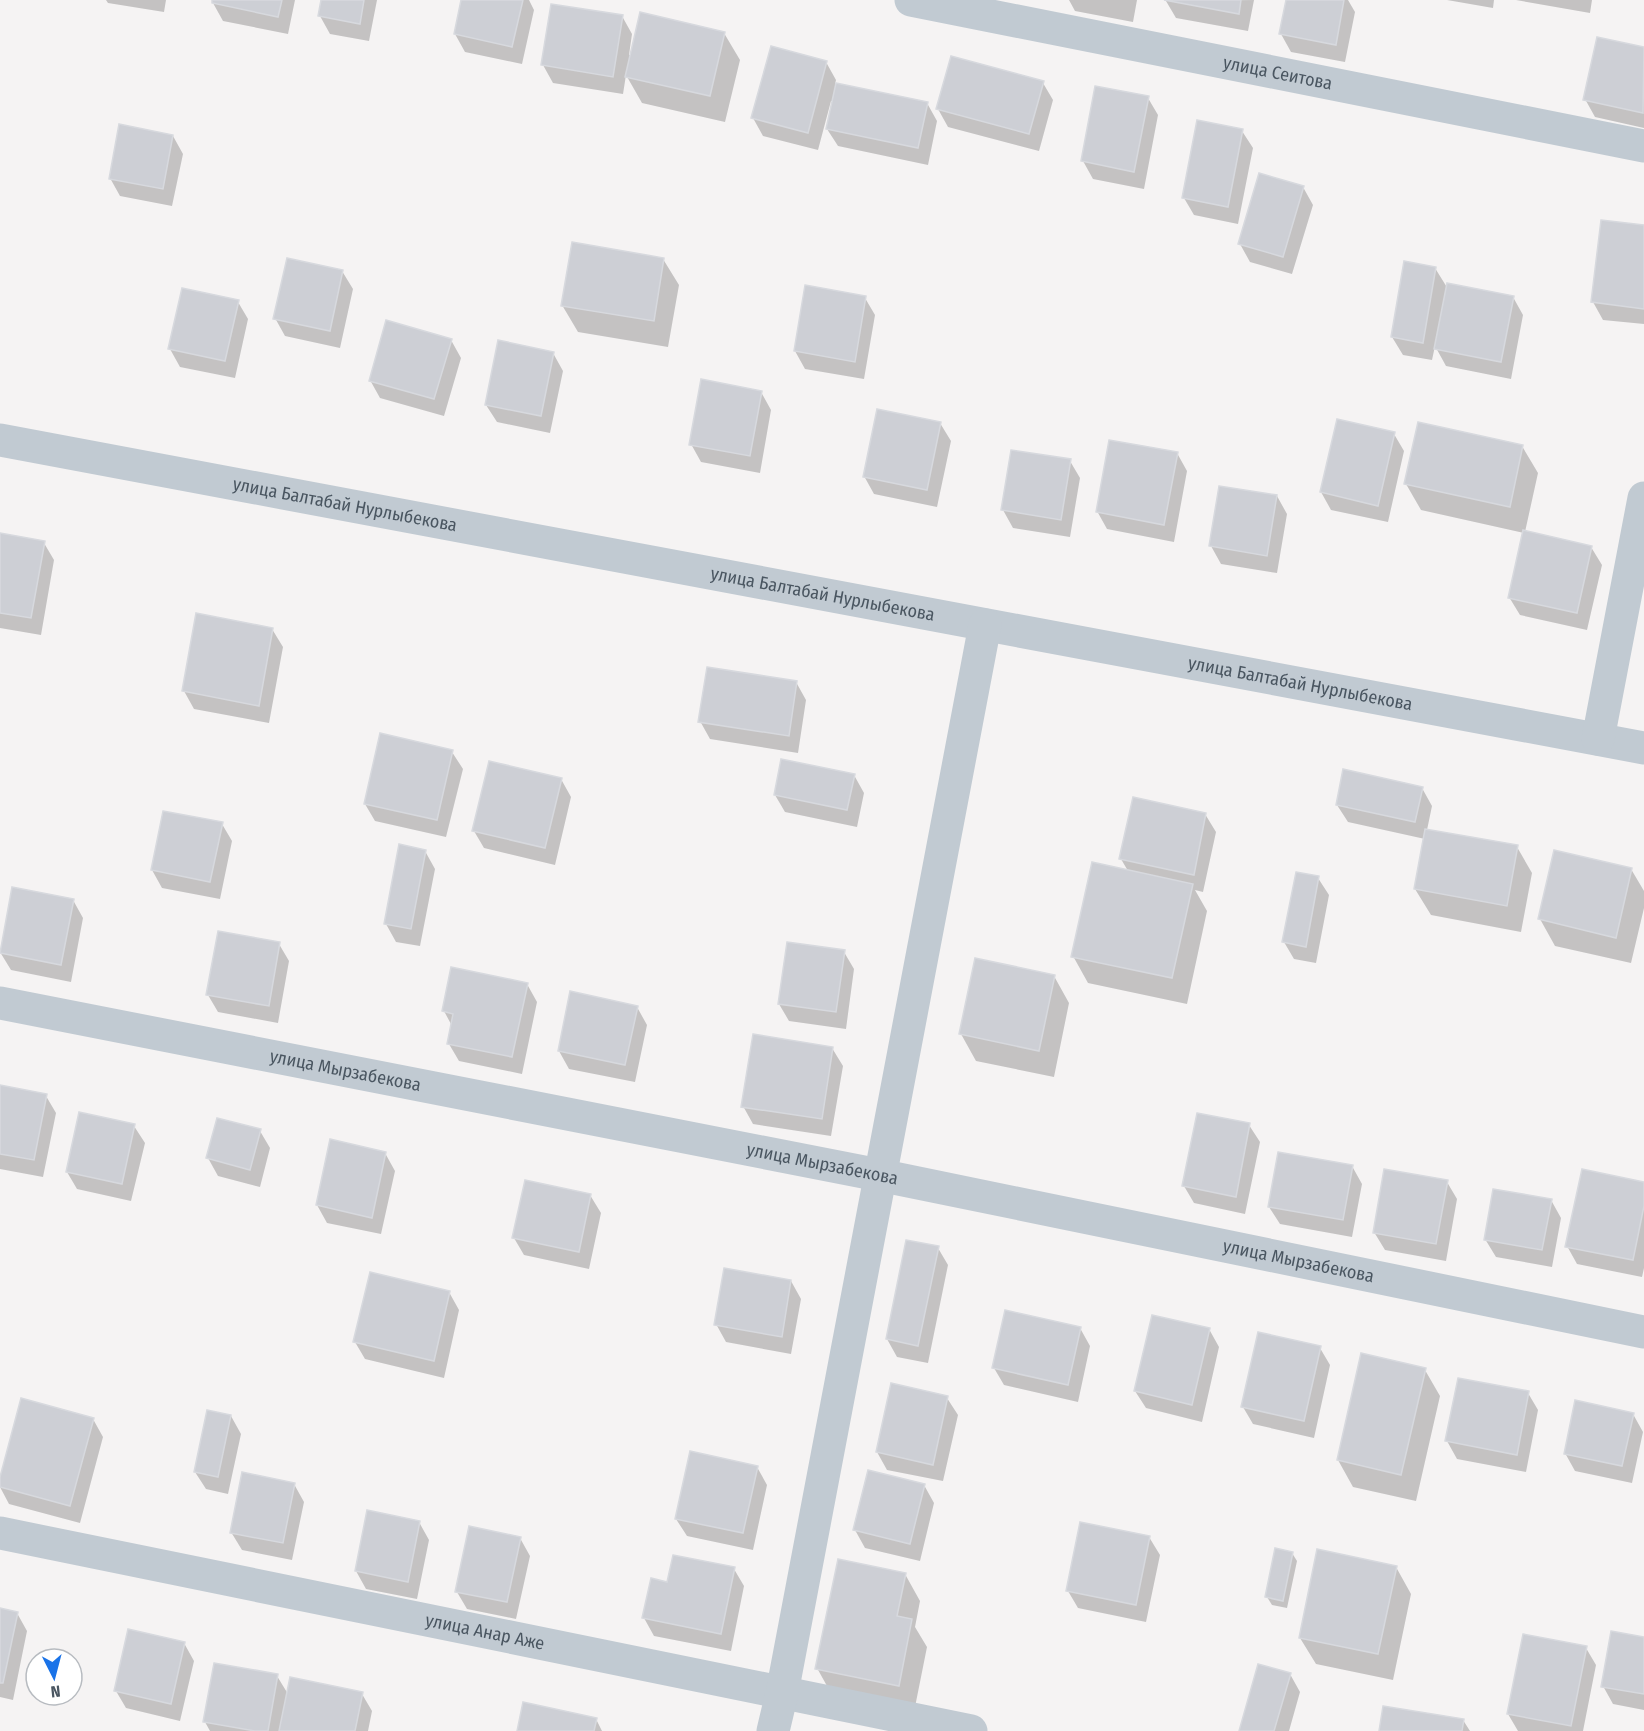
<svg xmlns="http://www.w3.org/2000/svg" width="1644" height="1731" font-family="'Fira Sans Condensed',sans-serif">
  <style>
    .shadow { fill: #0003 }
    .building { fill: #cdcfd5; stroke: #d7d9de; stroke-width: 1.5 }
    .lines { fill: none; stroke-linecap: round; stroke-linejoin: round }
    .street { stroke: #c1cad2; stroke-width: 33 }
    .labels { text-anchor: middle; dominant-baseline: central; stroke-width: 6; stroke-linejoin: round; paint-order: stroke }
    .street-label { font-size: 18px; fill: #4a5661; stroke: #fff }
  </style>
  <rect width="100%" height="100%" fill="#f5f3f3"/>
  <!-- shadow -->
  <path class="shadow" d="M 106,0 L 166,0 L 164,12 L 108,3 Z
    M 214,0 L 295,0 L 288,34 L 223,21 L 213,3 Z
    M 323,0 L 377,0 L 369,41 L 330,34 L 320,16 Z
    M 463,0 L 529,0 L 534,10 L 522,64 L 465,52 L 455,34 Z
    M 1069,0 L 1137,0 L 1133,22 L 1075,11 Z
    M 1254,0 L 1248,31 L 1176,18 L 1166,1 Z
    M 1287,0 L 1348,0 L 1355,12 L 1345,62 L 1291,52 L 1281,34 Z
    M 1447,0 L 1494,0 L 1493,8 Z
    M 1516,0 L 1592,0 L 1590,13 Z
    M 622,16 L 632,34 L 629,55 L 631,55 L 724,33 L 740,60 L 725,122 L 642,103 L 626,75 L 623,94 L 553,83 L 543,65 Z
    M 1598,39 L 1644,49 L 1644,128 L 1595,117 L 1585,99 Z
    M 826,62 L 836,80 L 835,84 L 927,103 L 937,121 L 928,165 L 838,146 L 827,129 L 833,101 L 831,101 L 818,150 L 763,136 L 753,118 Z
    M 1043,83 L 1053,100 L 1039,151 L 948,127 L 938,109 Z
    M 1148,98 L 1158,115 L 1144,189 L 1093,179 L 1083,161 Z
    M 1242,131 L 1253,148 L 1238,224 L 1194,215 L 1184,198 Z
    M 173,136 L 183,154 L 172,206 L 120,196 L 110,178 Z
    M 1303,187 L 1313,205 L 1292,274 L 1250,262 L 1240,244 Z
    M 1644,227 L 1644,324 L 1603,320 L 1593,302 Z
    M 663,259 L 679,285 L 668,347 L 578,332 L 562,305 Z
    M 1435,268 L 1448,289 L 1513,297 L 1523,315 L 1511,379 L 1446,366 L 1435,346 L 1432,360 L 1403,355 L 1392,337 Z
    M 342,271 L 353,289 L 340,348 L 285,336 L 275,318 Z
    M 865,298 L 875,315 L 864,379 L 805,369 L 795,351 Z
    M 238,302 L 248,319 L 235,378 L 180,367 L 170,349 Z
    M 451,340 L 461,358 L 444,416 L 380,398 L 370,380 Z
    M 553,353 L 563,371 L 550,433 L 497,422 L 486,405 Z
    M 761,392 L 771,410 L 760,473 L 701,462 L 691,444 Z
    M 940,423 L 951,441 L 937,507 L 874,494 L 864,476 Z
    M 1394,434 L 1404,451 L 1388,522 L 1331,510 L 1321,492 Z
    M 1522,446 L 1538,473 L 1525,532 L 1591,547 L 1602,565 L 1587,630 L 1520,615 L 1509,597 L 1524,533 L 1421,510 L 1406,484 Z
    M 1177,453 L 1187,471 L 1174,542 L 1107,529 L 1097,511 Z
    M 1070,461 L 1080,478 L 1070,537 L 1013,528 L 1003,510 Z
    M 1277,496 L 1287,514 L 1277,573 L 1221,564 L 1211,546 Z
    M 0,535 L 44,543 L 54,560 L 41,635 L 0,628 Z
    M 272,629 L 283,647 L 269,723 L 194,709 L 184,691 Z
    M 796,682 L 806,700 L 798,753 L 710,739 L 700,721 Z
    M 452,752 L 463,769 L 446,837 L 375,821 L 365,804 Z
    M 854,775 L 864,793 L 857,827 L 785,812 L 775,795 Z
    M 561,779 L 571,797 L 555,865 L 484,848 L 474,831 Z
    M 1422,788 L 1432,806 L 1427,830 L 1517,847 L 1532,873 L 1521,932 L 1431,915 L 1415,889 L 1425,839 L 1348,822 L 1337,805 Z
    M 1205,814 L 1216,832 L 1203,892 L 1195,890 L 1207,911 L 1187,1004 L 1088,983 L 1073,956 L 1128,871 L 1121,859 Z
    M 222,824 L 232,841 L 220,899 L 162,888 L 152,870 Z
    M 425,851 L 435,869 L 420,946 L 396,942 L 386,924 Z
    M 1631,869 L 1644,891 L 1644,908 L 1631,963 L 1555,946 L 1540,919 Z
    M 1318,878 L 1329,895 L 1316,963 L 1294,959 L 1284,942 Z
    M 73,900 L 83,918 L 71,982 L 11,970 L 0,952 Z
    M 279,944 L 289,961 L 278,1023 L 218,1012 L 208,995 Z
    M 844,952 L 854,969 L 846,1029 L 789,1021 L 779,1004 Z
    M 1054,976 L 1069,1003 L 1054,1077 L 976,1061 L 961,1034 Z
    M 527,984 L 537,1002 L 522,1074 L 459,1061 L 449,1044 L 452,1026 L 444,1011 Z
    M 637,1007 L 647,1025 L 635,1082 L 569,1069 L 559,1051 Z
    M 832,1048 L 843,1066 L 831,1136 L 753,1124 L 743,1106 Z
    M 0,1087 L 46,1096 L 56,1113 L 43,1177 L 0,1169 Z
    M 1249,1125 L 1260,1142 L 1245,1214 L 1194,1203 L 1184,1186 Z
    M 134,1126 L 145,1143 L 131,1201 L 77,1189 L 67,1172 Z
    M 260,1131 L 270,1148 L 260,1187 L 218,1176 L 208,1158 Z
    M 385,1153 L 395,1171 L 381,1234 L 327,1223 L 317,1205 Z
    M 1352,1166 L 1362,1184 L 1352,1237 L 1280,1224 L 1269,1207 Z
    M 1447,1182 L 1457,1199 L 1446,1261 L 1385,1250 L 1374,1232 Z
    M 1644,1183 L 1644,1268 L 1642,1277 L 1577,1264 L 1567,1246 Z
    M 590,1195 L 601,1213 L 589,1269 L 524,1255 L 514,1238 Z
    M 1551,1200 L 1561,1218 L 1552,1267 L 1496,1257 L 1485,1239 Z
    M 938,1248 L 948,1265 L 928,1363 L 897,1357 L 887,1339 Z
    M 791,1281 L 801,1299 L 791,1354 L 726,1342 L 716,1324 Z
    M 449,1292 L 459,1310 L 444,1378 L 365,1359 L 355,1342 Z
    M 1080,1328 L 1090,1346 L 1078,1402 L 1004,1385 L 994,1368 Z
    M 1209,1329 L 1219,1347 L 1202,1422 L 1146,1408 L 1135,1391 Z
    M 1320,1348 L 1330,1365 L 1314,1438 L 1253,1424 L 1243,1407 Z
    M 1425,1370 L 1440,1396 L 1416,1501 L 1353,1487 L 1338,1460 Z
    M 1528,1393 L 1538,1410 L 1526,1472 L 1457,1459 L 1447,1441 Z
    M 947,1398 L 958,1415 L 943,1481 L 887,1470 L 877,1452 Z
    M 1633,1414 L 1643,1432 L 1632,1483 L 1575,1471 L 1565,1453 Z
    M 231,1416 L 241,1434 L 228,1494 L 206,1489 L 195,1472 Z
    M 93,1419 L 103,1437 L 80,1523 L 9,1504 L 0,1487 L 0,1483 Z
    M 757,1467 L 767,1485 L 753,1550 L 687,1536 L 676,1519 Z
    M 294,1484 L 304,1502 L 292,1560 L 242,1550 L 231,1532 Z
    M 924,1485 L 934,1503 L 920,1561 L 865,1548 L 855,1530 Z
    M 419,1522 L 429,1540 L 417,1599 L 366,1589 L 356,1571 Z
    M 1149,1537 L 1160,1555 L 1146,1622 L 1078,1608 L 1068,1591 Z
    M 520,1538 L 530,1556 L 516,1619 L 467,1609 L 457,1592 Z
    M 1292,1553 L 1297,1561 L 1287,1608 L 1272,1605 L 1267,1597 Z
    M 1396,1567 L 1411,1594 L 1393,1680 L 1316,1664 L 1300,1638 Z
    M 734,1569 L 744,1586 L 731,1651 L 654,1636 L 644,1618 L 668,1583 Z
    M 905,1574 L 920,1601 L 915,1627 L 927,1647 L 914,1712 L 832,1695 L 817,1668 Z
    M 0,1610 L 17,1613 L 27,1631 L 13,1700 L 0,1697 Z
    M 1644,1638 L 1644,1710 L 1613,1704 L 1603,1686 Z
    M 184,1643 L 194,1661 L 180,1721 L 126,1708 L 116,1691 Z
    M 1586,1648 L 1596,1665 L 1583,1731 L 1518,1731 L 1508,1714 Z
    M 1290,1674 L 1300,1692 L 1289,1731 L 1241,1731 Z
    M 277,1676 L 288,1694 L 362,1694 L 372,1711 L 368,1731 L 210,1731 L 205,1722 Z
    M 596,1719 L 602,1731 L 518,1731 Z
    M 1463,1720 L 1470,1731 L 1381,1731 Z"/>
  <!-- building -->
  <path class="building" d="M 212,0 L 282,0 L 278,17 L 212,3 Z
    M 321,0 L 364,0 L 360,24 L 318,16 Z
    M 461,0 L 523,0 L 512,47 L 454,34 Z
    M 1164,0 L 1241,0 L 1239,14 Z
    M 1286,0 L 1344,0 L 1336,45 L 1279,34 Z
    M 551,4 L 623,15 L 613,77 L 541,65 Z
    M 640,12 L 725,32 L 710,96 L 625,77 Z
    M 1597,37 L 1644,47 L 1643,113 L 1583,100 Z
    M 771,46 L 827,61 L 808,133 L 751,118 Z
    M 951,56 L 1044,81 L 1029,134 L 936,109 Z
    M 836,83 L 928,102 L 918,148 L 826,129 Z
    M 1095,86 L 1149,96 L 1134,172 L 1081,161 Z
    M 1197,120 L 1243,129 L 1228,207 L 1182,198 Z
    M 119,124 L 173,135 L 163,189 L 109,179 Z
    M 1259,173 L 1304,186 L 1283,257 L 1238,244 Z
    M 1601,220 L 1644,225 L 1644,309 L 1591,302 Z
    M 572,242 L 664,258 L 654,321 L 561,306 Z
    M 287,258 L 343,270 L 330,331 L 273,319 Z
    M 1404,261 L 1436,267 L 1423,343 L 1391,337 Z
    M 1447,283 L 1514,296 L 1501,362 L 1434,349 Z
    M 805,285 L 866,296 L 855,362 L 794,351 Z
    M 182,288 L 239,300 L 225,361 L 168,349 Z
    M 386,320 L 452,339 L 434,399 L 369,381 Z
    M 498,340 L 554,352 L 541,416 L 485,405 Z
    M 701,379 L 762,391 L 750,456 L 689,445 Z
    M 877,409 L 941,422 L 927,490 L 863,477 Z
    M 1337,419 L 1395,432 L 1378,506 L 1320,492 Z
    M 1418,422 L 1523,445 L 1510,507 L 1404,484 Z
    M 1109,440 L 1178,452 L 1164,525 L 1096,512 Z
    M 1011,450 L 1071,459 L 1061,520 L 1001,510 Z
    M 1219,486 L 1277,495 L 1267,556 L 1209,546 Z
    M 1523,530 L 1592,546 L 1577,613 L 1508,598 Z
    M 0,533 L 45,541 L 31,618 L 0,613 Z
    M 196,613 L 273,628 L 259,706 L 182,691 Z
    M 707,667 L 797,681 L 789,736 L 698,722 Z
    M 380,733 L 453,750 L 437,820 L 364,804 Z
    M 781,759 L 855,774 L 847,810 L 774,795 Z
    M 489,761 L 562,778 L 545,848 L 472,831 Z
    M 1343,769 L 1423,787 L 1415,822 L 1336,805 Z
    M 1133,797 L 1206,813 L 1194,875 L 1119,859 Z
    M 163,811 L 223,822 L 210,882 L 151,870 Z
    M 1425,829 L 1518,845 L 1507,906 L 1414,889 Z
    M 399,844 L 426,850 L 411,929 L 384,924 Z
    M 1554,850 L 1632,868 L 1616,938 L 1538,919 Z
    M 1092,862 L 1193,884 L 1172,978 L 1071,957 Z
    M 1296,872 L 1319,876 L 1306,947 L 1282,942 Z
    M 12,887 L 74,899 L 61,965 L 0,953 Z
    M 218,931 L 280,942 L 269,1006 L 206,995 Z
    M 787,942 L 845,950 L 836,1012 L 778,1004 Z
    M 975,958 L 1055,975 L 1039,1051 L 959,1034 Z
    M 451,967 L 528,983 L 512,1057 L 447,1044 L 453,1014 L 442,1011 Z
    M 570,991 L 638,1006 L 625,1065 L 558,1051 Z
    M 753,1034 L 833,1047 L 822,1119 L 741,1107 Z
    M 0,1085 L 47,1094 L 34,1160 L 0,1154 Z
    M 79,1112 L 135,1124 L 122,1184 L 66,1172 Z
    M 1197,1113 L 1250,1123 L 1236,1197 L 1182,1186 Z
    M 217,1118 L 261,1129 L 250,1170 L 206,1158 Z
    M 330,1139 L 386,1152 L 372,1218 L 316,1205 Z
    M 1278,1152 L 1353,1165 L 1343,1220 L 1268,1207 Z
    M 1384,1169 L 1448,1180 L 1436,1244 L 1373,1233 Z
    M 1582,1169 L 1644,1182 L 1644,1206 L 1633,1260 L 1565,1247 Z
    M 525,1180 L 591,1194 L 579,1252 L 512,1238 Z
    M 1493,1189 L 1552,1199 L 1542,1250 L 1484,1240 Z
    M 906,1240 L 939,1246 L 918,1346 L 886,1339 Z
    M 724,1268 L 791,1280 L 782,1337 L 714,1325 Z
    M 370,1272 L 450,1291 L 434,1361 L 353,1342 Z
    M 1005,1310 L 1081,1327 L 1068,1385 L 992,1368 Z
    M 1152,1315 L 1210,1328 L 1192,1405 L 1134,1391 Z
    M 1258,1332 L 1321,1346 L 1304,1421 L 1241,1407 Z
    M 1361,1353 L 1426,1368 L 1401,1475 L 1337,1460 Z
    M 1458,1378 L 1529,1391 L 1517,1455 L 1445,1441 Z
    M 891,1383 L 948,1396 L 933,1465 L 876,1452 Z
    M 21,1398 L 94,1418 L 70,1506 L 0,1487 L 0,1477 Z
    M 1575,1400 L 1634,1413 L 1622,1466 L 1564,1454 Z
    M 207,1410 L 231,1415 L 218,1477 L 194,1472 Z
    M 690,1451 L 758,1466 L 743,1533 L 675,1519 Z
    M 868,1470 L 925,1484 L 910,1544 L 853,1530 Z
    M 242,1472 L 295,1483 L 283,1543 L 230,1533 Z
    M 367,1510 L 420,1521 L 408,1582 L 355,1571 Z
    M 1080,1522 L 1150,1536 L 1136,1605 L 1066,1591 Z
    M 469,1526 L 521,1537 L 507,1602 L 455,1592 Z
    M 1275,1548 L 1293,1552 L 1283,1601 L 1265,1597 Z
    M 1317,1549 L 1397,1566 L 1378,1654 L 1299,1638 Z
    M 673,1555 L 735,1567 L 721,1634 L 642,1618 L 651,1578 L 667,1582 Z
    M 838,1559 L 906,1573 L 897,1616 L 912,1619 L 899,1686 L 815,1669 Z
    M 0,1608 L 18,1612 L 3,1683 L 0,1683 Z
    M 128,1629 L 185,1642 L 171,1704 L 114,1691 Z
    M 1611,1631 L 1644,1637 L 1644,1694 L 1601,1687 Z
    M 1523,1634 L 1587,1646 L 1571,1726 L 1507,1714 Z
    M 214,1663 L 278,1674 L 268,1731 L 255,1731 L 203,1722 Z
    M 1258,1664 L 1291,1673 L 1274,1731 L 1239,1731 Z
    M 290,1677 L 363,1692 L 355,1731 L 279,1731 Z
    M 523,1702 L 597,1718 L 594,1731 L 517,1731 Z
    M 1383,1706 L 1464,1719 L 1462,1731 L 1379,1731 Z"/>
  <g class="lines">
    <!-- street -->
    <g class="street">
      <path id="s1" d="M 911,0 L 1644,146"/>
      <path id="s2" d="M 0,440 L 1644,748"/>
      <path d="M 1598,739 L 1644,498"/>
      <path id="s3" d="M 0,1003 L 879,1175 L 1644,1332"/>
      <path id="s4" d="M 0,1533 L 971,1731"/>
      <path d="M 773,1731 L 782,1693 L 985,625"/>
    </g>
  </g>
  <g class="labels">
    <!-- street labels -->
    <g class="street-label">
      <text stroke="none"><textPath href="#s1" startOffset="374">улица Сеитова</textPath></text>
      <text stroke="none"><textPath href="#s2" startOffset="351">улица Балтабай Нурлыбекова</textPath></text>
      <text stroke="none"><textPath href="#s2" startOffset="837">улица Балтабай Нурлыбекова</textPath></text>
      <text stroke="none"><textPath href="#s2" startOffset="1323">улица Балтабай Нурлыбекова</textPath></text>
      <text stroke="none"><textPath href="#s3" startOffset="352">улица Мырзабекова</textPath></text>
      <text stroke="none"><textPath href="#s3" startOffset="838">улица Мырзабекова</textPath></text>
      <text stroke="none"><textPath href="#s3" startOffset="1324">улица Мырзабекова</textPath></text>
      <text stroke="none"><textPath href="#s4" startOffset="495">улица Анар Аже</textPath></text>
    </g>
  </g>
  <!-- north arrow -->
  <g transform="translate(54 1677) rotate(174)"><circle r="28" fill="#ffffff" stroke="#b7bbc0" stroke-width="1.5"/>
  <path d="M0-4.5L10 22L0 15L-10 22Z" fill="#1a73e8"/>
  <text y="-9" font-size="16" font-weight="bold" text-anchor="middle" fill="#4a5661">N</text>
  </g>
</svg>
